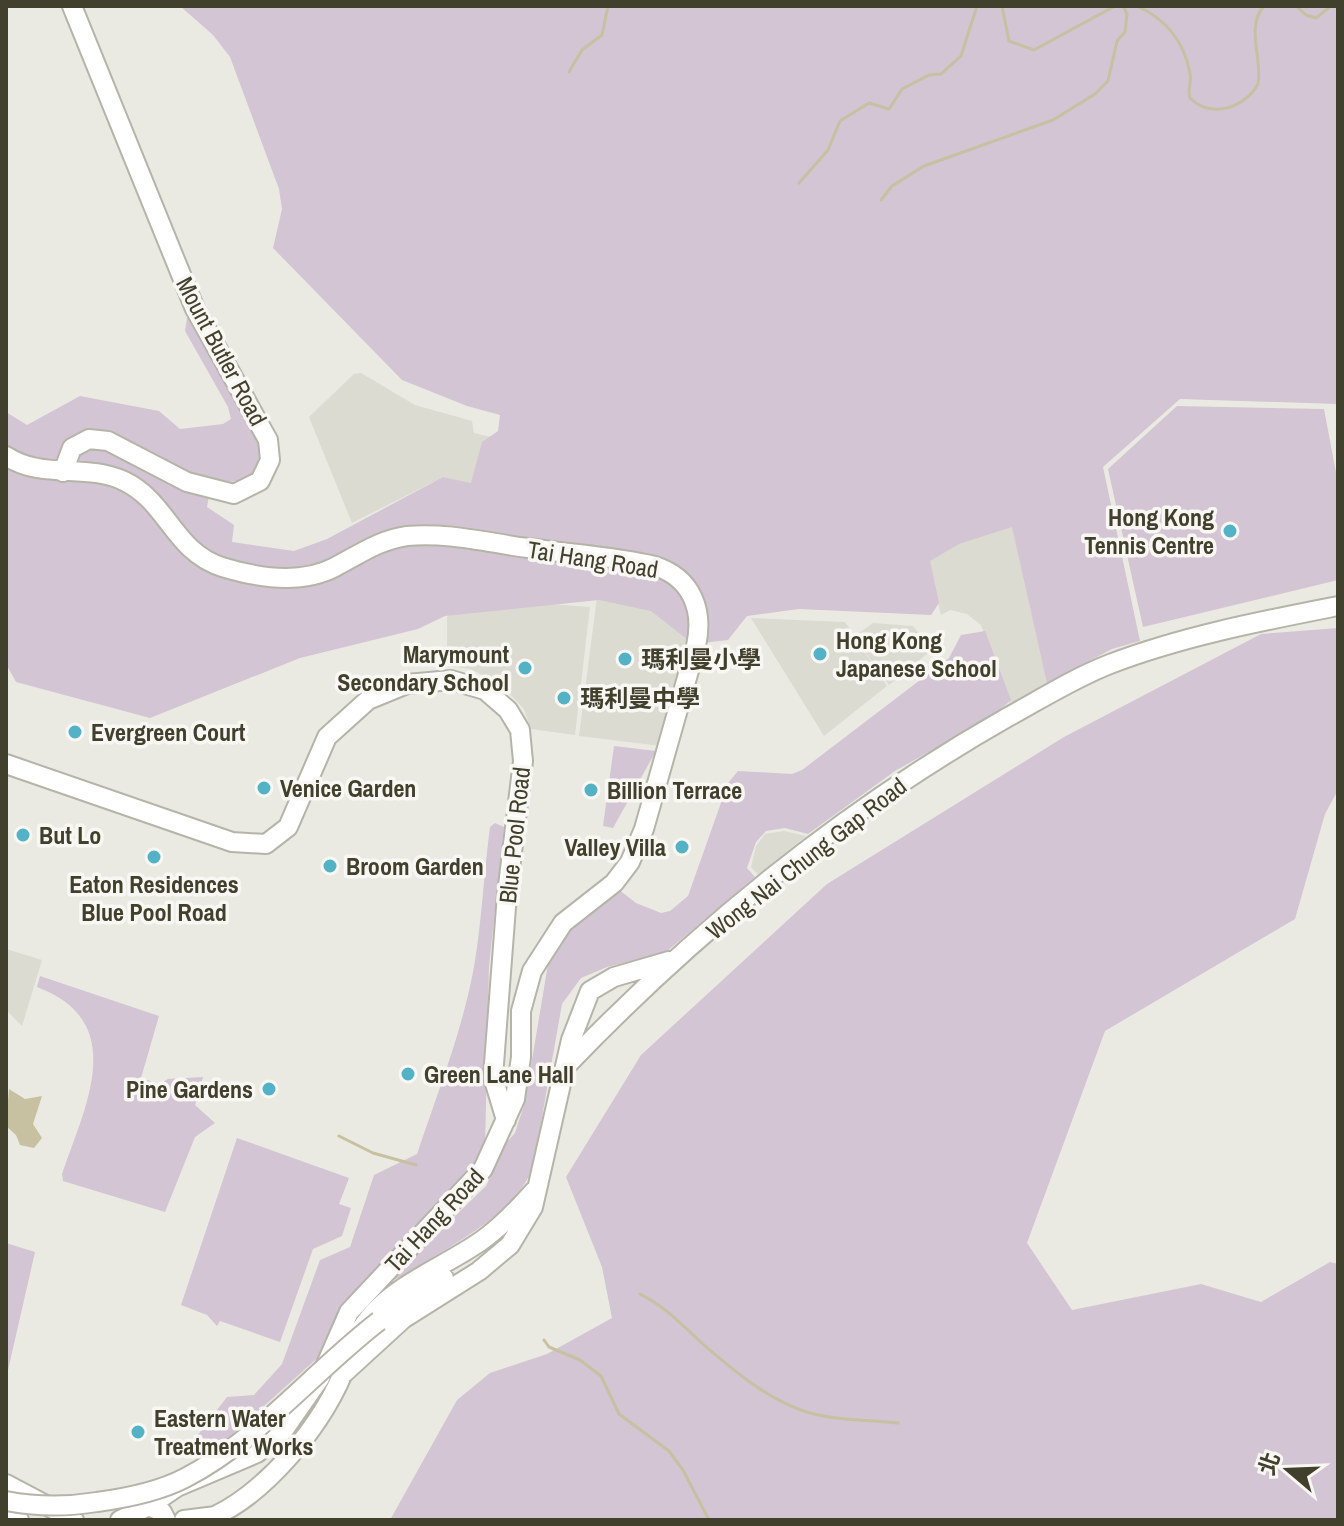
<svg xmlns="http://www.w3.org/2000/svg" width="1344" height="1526" font-family="'Archivo Narrow','Noto Sans TC',sans-serif">
  <style>
    .built { fill: #dcdbd1 }
    .green { fill: #d3c5d3 }
    .water { fill: #c7c1a1 }
    .lines { fill: none; stroke-linecap: round; stroke-linejoin: round }
    .stream { stroke: #c7c1a1; stroke-width: 3 }
    .secondary-casing { stroke: #b4b4a8; stroke-width: 22 }
    .secondary { stroke: #fff; stroke-width: 18 }
    .secondary-bridge-casing { stroke: #b4b4a8; stroke-width: 22; stroke-linecap: butt }
    .secondary-bridge { stroke: #fff; stroke-width: 18 }
    .poi-dot { fill: #53b2c5; stroke: #f8f7f3; stroke-width: 3 }
    .labels { text-anchor: middle; dominant-baseline: central; stroke-width: 7; stroke-linejoin: round; paint-order: stroke }
    .street-label { font-size: 24px; fill: #41402c; stroke: #f8f7f3 }
    .poi-label { font-size: 24px; font-weight: bold; fill: #41402c; stroke: #f8f7f3; text-anchor: start }
  </style>
  <rect width="100%" height="100%" fill="#eaeae3"/>
  <!-- built -->
  <path class="built" d="M 361,373 L 415,405 L 472,421 L 474,433 L 491,437 L 480,486 L 443,477 L 352,523 L 309,417 L 354,374 Z
    M 1018,503 L 1053,684 L 1009,703 L 981,625 L 967,614 L 950,610 L 941,615 L 927,554 Z
    M 597,597 L 636,603 L 690,623 L 661,746 L 579,736 Z
    M 499,600 L 590,607 L 575,735 L 531,729 L 524,709 L 500,684 L 470,669 L 447,666 L 447,617 L 463,605 Z
    M 751,618 L 845,622 L 855,636 L 873,623 L 913,626 L 933,649 L 889,685 L 860,645 L 887,686 L 824,736 Z
    M 784,831 L 806,836 L 758,875 L 751,867 L 756,846 L 765,834 Z
    M 6,949 L 42,960 L 22,1026 L 6,1010 Z"/>
  <!-- green -->
  <path class="green" d="M 180,6 L 1338,6 L 1338,404 L 1180,399 L 1103,467 L 1140,641 L 1112,649 L 1047,683 L 1012,527 L 959,544 L 930,561 L 939,603 L 931,615 L 799,609 L 747,616 L 728,640 L 693,644 L 651,611 L 599,600 L 445,616 L 418,629 L 300,658 L 150,718 L 16,682 L 6,664 L 6,412 L 27,425 L 80,396 L 159,411 L 180,429 L 223,424 L 231,419 L 228,407 L 185,331 L 187,318 L 194,323 C 213,357 253,414 260,451 C 266,481 233,485 212,480 L 207,507 L 234,525 L 232,542 L 294,551 L 327,539 L 443,477 L 471,483 L 482,442 L 498,431 L 500,415 L 467,406 L 402,380 L 273,248 L 282,209 L 279,189 L 230,57 L 213,35 Z
    M 1177,406 L 1324,409 L 1338,483 L 1338,580 L 1143,627 L 1108,469 Z
    M 1338,628 L 1338,790 L 1325,814 L 1295,919 L 1105,1031 L 1027,1243 L 1072,1310 L 1201,1284 L 1261,1302 L 1330,1262 L 1338,1264 L 1338,1520 L 390,1520 L 457,1400 L 490,1373 L 547,1354 L 612,1318 L 602,1267 L 566,1177 L 641,1055 L 827,884 L 1064,737 L 1261,634 Z
    M 985,631 L 1011,700 L 994,715 L 895,771 L 808,834 L 785,828 L 766,831 L 756,842 L 747,868 L 755,877 L 666,952 L 607,967 L 581,978 L 562,1004 L 533,1168 C 511,1219 446,1247 401,1277 L 387,1282 L 486,1186 L 507,1142 L 515,1133 L 525,1102 L 549,958 C 569,930 589,906 618,889 L 636,903 L 661,913 L 670,911 L 688,896 L 728,783 L 738,771 L 792,774 L 802,770 L 949,658 L 961,635 Z
    M 614,746 L 656,751 L 613,828 L 603,826 Z
    M 495,823 L 504,827 L 489,966 L 485,1149 L 480,1162 L 323,1353 L 216,1449 L 205,1451 L 197,1443 L 197,1436 L 227,1397 L 254,1395 L 282,1364 L 320,1260 L 350,1247 L 374,1175 L 417,1154 C 438,1091 464,1027 475,961 C 482,917 484,872 490,827 Z
    M 40,976 L 159,1016 L 141,1078 L 160,1084 L 168,1079 L 203,1077 L 195,1105 L 215,1123 L 195,1137 L 165,1212 L 63,1181 L 62,1174 C 85,1106 130,1022 37,987 Z
    M 237,1138 L 349,1178 L 339,1204 L 351,1208 L 342,1236 L 313,1249 L 280,1342 L 220,1321 L 217,1326 L 207,1315 L 181,1305 Z
    M 6,1243 L 35,1252 L 6,1379 Z"/>
  <!-- water -->
  <path class="water" d="M 9,1089 L 25,1099 L 42,1096 L 33,1124 L 42,1138 L 34,1148 L 20,1145 L 16,1135 L 6,1126 Z"/>
  <g class="lines">
    <!-- stream -->
    <path class="stream" d="M 1002,6 L 1009,41 L 1034,50 L 1115,6
      M 1137,6 C 1166,19 1184,42 1190,73 C 1192,83 1187,89 1190,98 C 1211,119 1245,108 1258,84 C 1263,60 1245,27 1264,6
      M 1296,6 L 1306,15 L 1316,18 L 1331,6
      M 569,72 L 582,50 L 602,35 L 608,6
      M 799,183 L 828,150 L 840,121 L 869,103 L 889,109 L 902,89 L 929,75 L 941,74 L 961,56 L 977,6
      M 881,200 L 892,186 L 924,166 L 1053,120 L 1095,94 L 1108,81 L 1117,41 L 1125,32 L 1127,14 L 1123,6
      M 339,1136 L 373,1153 L 416,1165
      M 640,1294 C 666,1307 682,1325 703,1344 C 736,1373 779,1409 824,1416 C 848,1421 873,1420 898,1423
      M 544,1340 L 549,1347 L 580,1360 L 601,1376 L 619,1414 L 669,1451 L 683,1470 L 709,1520"/>
    <defs>
      <path id="secondary" d="M 6,456 C 42,480 86,463 124,481 C 168,502 173,551 222,567 C 258,578 301,585 335,567 C 360,554 379,540 407,536 C 447,532 489,543 528,548 C 570,554 614,556 655,566 C 692,578 704,610 696,646 L 644,829 L 630,862 L 614,883 L 563,923 L 532,971 L 521,1011 L 521,1057 L 515,1099 L 483,1169 L 349,1312 L 320,1378 L 283,1431 L 257,1453 L 177,1487 L 149,1506
        M 63,472 L 72,448 L 89,439 L 108,441 L 187,482 L 234,494 L 260,481 L 270,460 L 268,440 L 195,309 L 72,6
        M 6,764 L 232,842 L 266,844 L 288,827 L 327,737 L 368,700 L 407,684 L 451,680 L 485,690 L 508,710 L 520,730 L 523,761 L 507,894 L 493,1077 L 506,1120
        M 568,1064 C 697,930 846,809 1008,717 C 1041,699 1074,678 1110,664 C 1183,636 1262,621 1338,606
        M 385,1317 L 444,1278
        M 356,1338 C 380,1289 438,1271 481,1241 C 501,1227 518,1209 534,1191
        M 344,1373 L 403,1319 L 479,1271 L 510,1245 L 533,1207 L 571,1040 L 590,991 L 614,977 L 669,961
        M 6,1484 L 74,1520
        M 6,1517 L 19,1520
        M 120,1520 L 149,1506 L 162,1512 L 166,1520
        M 184,1520 L 216,1516
        M 205,1520 C 263,1499 328,1420 347,1362"/>
    </defs>
    <!-- secondary casing -->
    <use href="#secondary" class="secondary-casing"/>
    <!-- secondary -->
    <use href="#secondary" class="secondary"/>
    <defs>
      <path id="secondary-bridge" d="M 6,1501 C 37,1507 66,1507 97,1502 C 127,1498 158,1492 185,1478 C 256,1442 315,1370 379,1321"/>
    </defs>
    <!-- secondary-bridge casing -->
    <use href="#secondary-bridge" class="secondary-bridge-casing"/>
    <!-- secondary-bridge -->
    <use href="#secondary-bridge" class="secondary-bridge"/>
  </g>
  <!-- markers -->
  <g class="poi-dot">
    <circle cx="1230" cy="531" r="8"/>
    <circle cx="820" cy="654" r="8"/>
    <circle cx="625" cy="659" r="8"/>
    <circle cx="525" cy="668" r="8"/>
    <circle cx="564" cy="698" r="8"/>
    <circle cx="75" cy="732" r="8"/>
    <circle cx="264" cy="788" r="8"/>
    <circle cx="591" cy="790" r="8"/>
    <circle cx="23" cy="835" r="8"/>
    <circle cx="682" cy="847" r="8"/>
    <circle cx="154" cy="857" r="8"/>
    <circle cx="330" cy="866" r="8"/>
    <circle cx="408" cy="1074" r="8"/>
    <circle cx="269" cy="1089" r="8"/>
    <circle cx="138" cy="1432" r="8"/>
  </g>
  <g class="labels">
    <!-- street labels -->
    <g class="street-label">
      <text transform="translate(222 351) rotate(62)">Mount Butler Road</text>
      <text transform="translate(593 559) rotate(9)">Tai Hang Road</text>
      <text transform="translate(514 835) rotate(-84)">Blue Pool Road</text>
      <text transform="translate(806 858) rotate(-38)">Wong Nai Chung Gap Road</text>
      <text transform="translate(434 1220) rotate(-47)">Tai Hang Road</text>
    </g>
    <!-- poi labels -->
    <g class="poi-label">
      <text x="1214" y="517" text-anchor="end">Hong Kong<tspan x="1214" dy="28">Tennis Centre</tspan></text>
      <text x="836" y="640">Hong Kong<tspan x="836" dy="28">Japanese School</tspan></text>
      <text x="509" y="654" text-anchor="end">Marymount<tspan x="509" dy="28">Secondary School</tspan></text>
      <text x="641" y="659">瑪利曼小學</text>
      <text x="580" y="698">瑪利曼中學</text>
      <text x="91" y="732">Evergreen Court</text>
      <text x="280" y="788">Venice Garden</text>
      <text x="607" y="790">Billion Terrace</text>
      <text x="39" y="835">But Lo</text>
      <text x="666" y="847" text-anchor="end">Valley Villa</text>
      <text x="346" y="866">Broom Garden</text>
      <text x="154" y="884" text-anchor="middle">Eaton Residences<tspan x="154" dy="28">Blue Pool Road</tspan></text>
      <text x="424" y="1074">Green Lane Hall</text>
      <text x="253" y="1089" text-anchor="end">Pine Gardens</text>
      <text x="154" y="1418">Eastern Water<tspan x="154" dy="28">Treatment Works</tspan></text>
    </g>
  </g>
  <!-- border -->
  <rect width="1344" height="1526" fill="none" stroke="#41402c" stroke-width="16"/>
  <!-- north arrow -->
  <g transform="translate(1288 1470) rotate(289)" stroke="#f8f7f3" stroke-width="6" paint-order="stroke">
  <path d="M0-6L14 30L0 20L-14 30Z" fill="#41402c"/>
  <text y="-12" font-size="22" font-weight="bold" text-anchor="middle" fill="#41402c">北</text>
  </g>
</svg>
